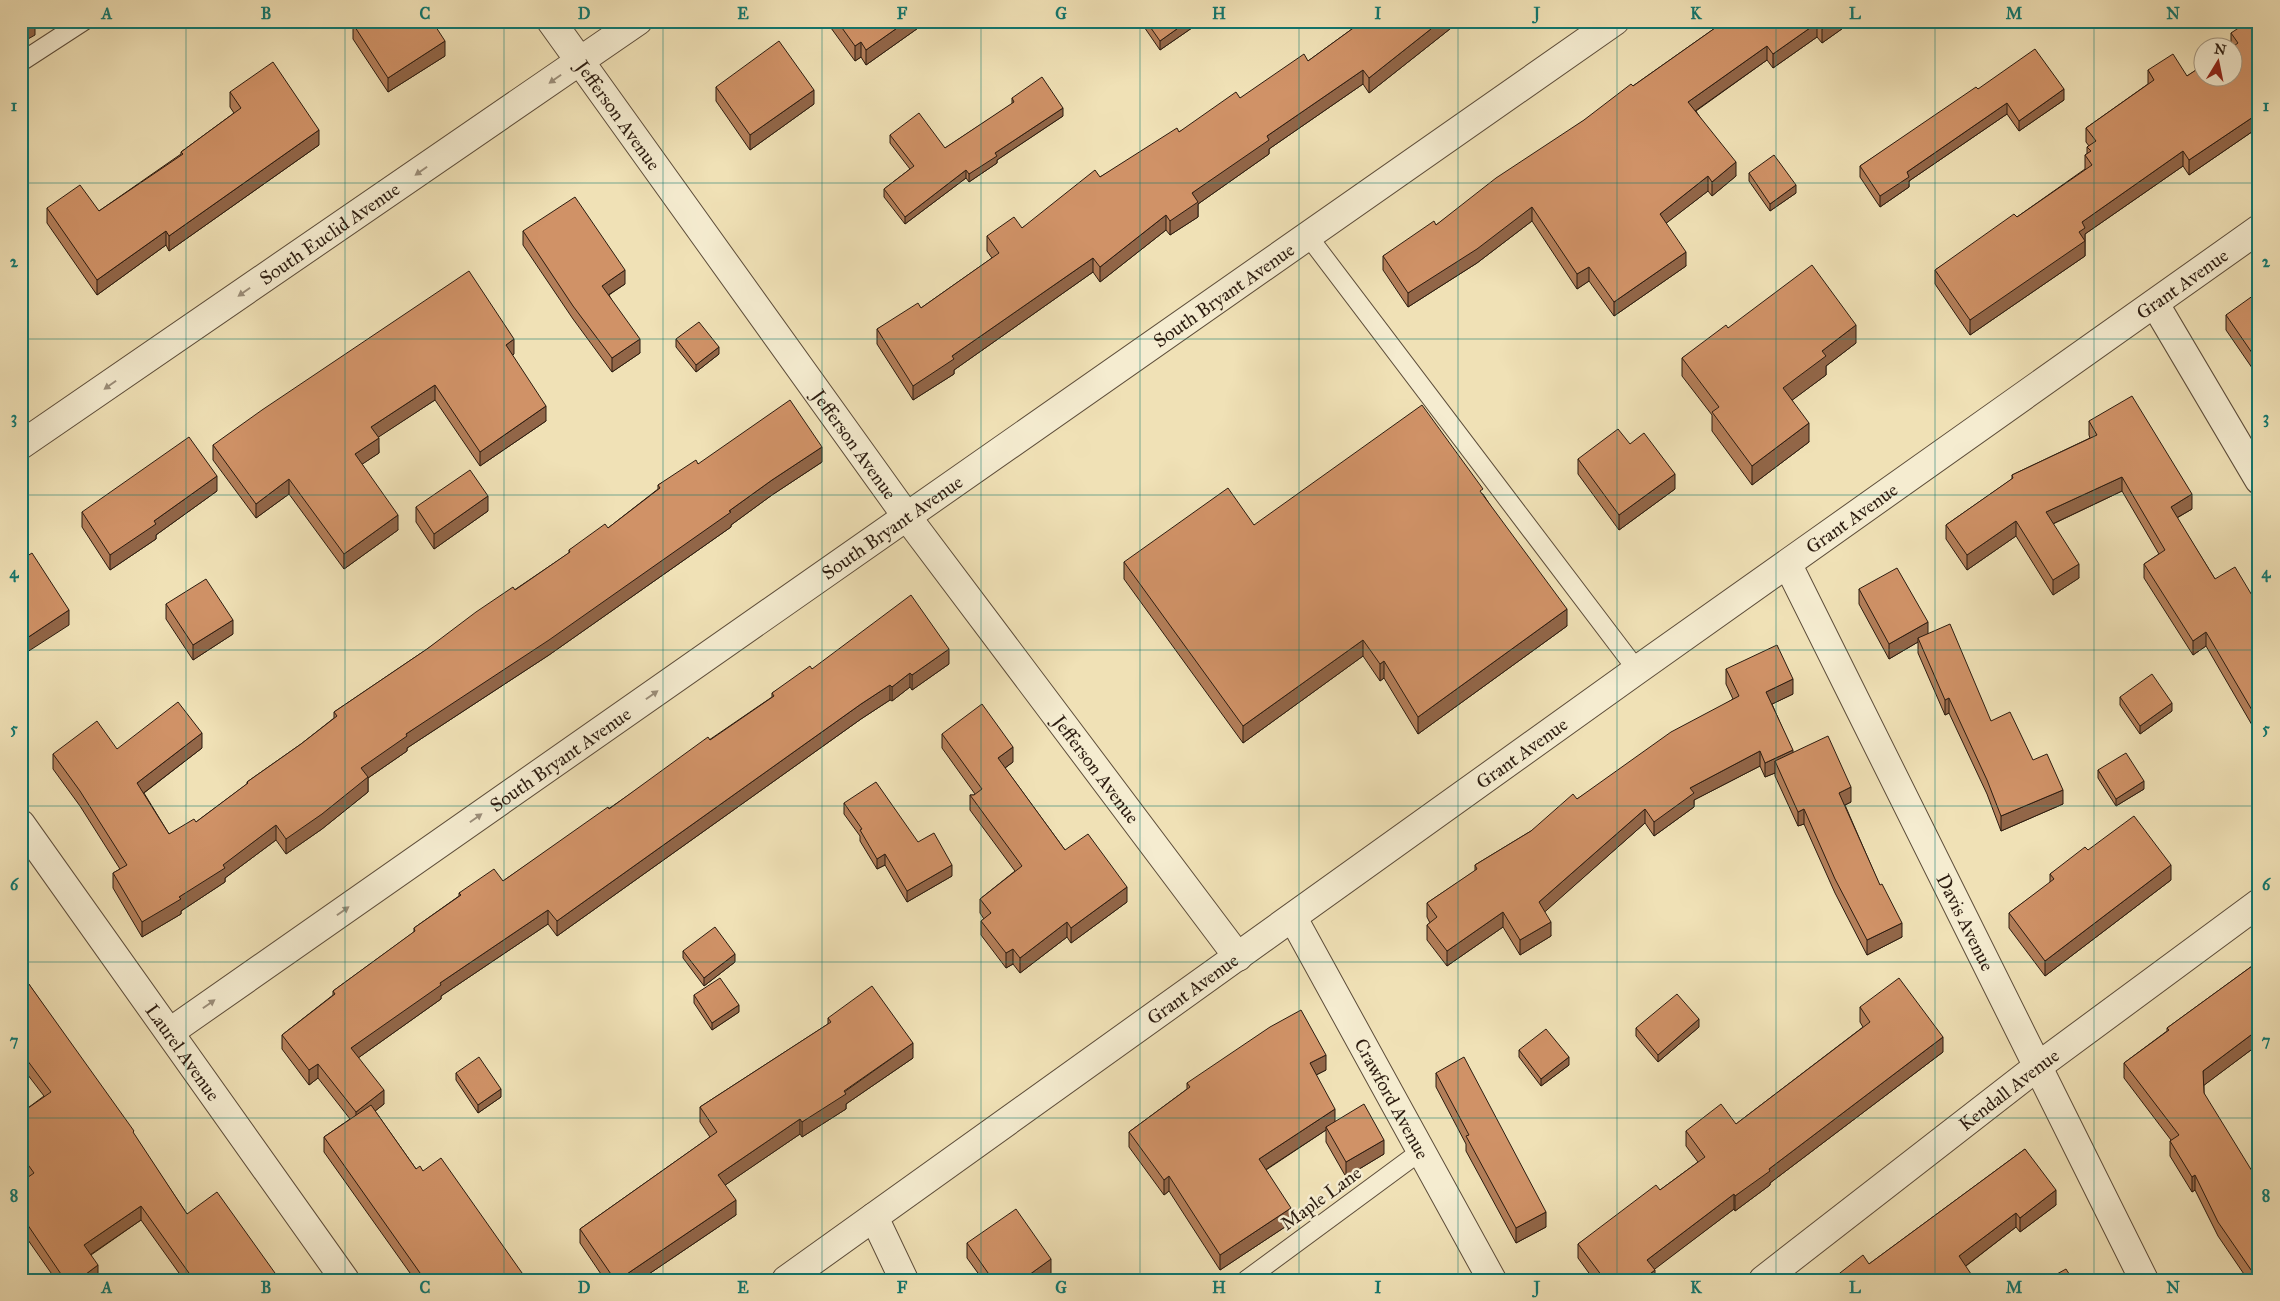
<svg xmlns="http://www.w3.org/2000/svg" width="2280" height="1301" font-family="'IM FELL Great Primer',serif">
  <style>
    .lines { fill: none; stroke-linecap: round; stroke-linejoin: round }
    .service-casing { stroke: #5d4d3a; stroke-width: 20 }
    .minor-casing { stroke: #5d4d3a; stroke-width: 30 }
    .service { stroke: #f5ecd0; stroke-width: 18 }
    .minor { stroke: #f5ecd0; stroke-width: 28 }
    .wall { fill: #b37e59; stroke: #2c1c10 }
    .shaded-wall { fill: #926648; stroke: #2c1c10 }
    .building { fill: #d09267; stroke: #2c1c10 }
    .oneway { fill: #9b8e7a }
    .grid { fill: none; stroke: #0f766e; stroke-width: 1; stroke-opacity: 0.55 }
    .labels { text-anchor: middle; dominant-baseline: central; stroke-width: 5; stroke-linejoin: round; paint-order: stroke }
    .street-label { font-size: 19px; fill: #2c1c10; stroke: #f5ecd0 }
    .neatline { fill: none; stroke: #0f766e; stroke-width: 2 }
    .grid-label { font-size: 16px; text-anchor: middle; font-weight: bold; fill: #0f766e }
  </style>
  <rect width="100%" height="100%" fill="#f0e1b6"/>
  <filter id="stains"><feTurbulence type="fractalNoise" baseFrequency=".004" numOctaves="4"/><feColorMatrix values="0 0 0 0 .2 0 0 0 0 .09 0 0 0 0 .02 0 0 0 .5 -.17"/></filter>
  <radialGradient id="worn" r=".72"><stop offset=".6" stop-color="#630" stop-opacity="0"/><stop offset="1" stop-color="#630" stop-opacity=".3"/></radialGradient>
  <g class="lines">
    <defs>
      <path id="service" d="M 21,62 L 84,21
        M 1308,236 L 1637,670
        M 1246,1280 L 1421,1151"/>
      <g id="minor">
        <path id="s1" d="M 551,21 L 907,517 L 1238,957"/>
        <path d="M 2155,304 L 2259,480"/>
        <path id="s2" d="M 21,445 L 638,21"/>
        <path id="s3" d="M 1788,565 L 2144,1280"/>
        <path id="s4" d="M 21,824 L 345,1280"/>
        <path id="s5" d="M 1293,918 L 1492,1280"/>
        <path id="s6" d="M 170,1032 L 1615,21"/>
        <path d="M 874,1217 L 904,1280"/>
        <path id="s7" d="M 786,1280 L 1637,670 L 2259,229"/>
        <path id="s8" d="M 1763,1280 L 2037,1067 L 2259,903"/>
      </g>
    </defs>
    <!-- service casing -->
    <use href="#service" class="service-casing"/>
    <!-- minor casing -->
    <use href="#minor" class="minor-casing"/>
    <!-- service -->
    <use href="#service" class="service"/>
    <!-- minor -->
    <use href="#minor" class="minor"/>
  </g>
  <!-- wall -->
  <path class="wall" d="M 831,21 L 928,21 L 866,65 L 861,57 L 855,61 L 831,28 Z
    M 1140,21 L 1202,21 L 1160,50 Z
    M 1363,21 L 1460,21 L 1369,93 L 1363,84 L 1269,149 L 1269,154 L 1198,204 L 1198,217 L 1170,235 L 1166,230 L 1100,282 L 1093,272 L 954,370 L 954,374 L 913,400 L 877,344 L 877,329 L 921,308 L 992,258 L 987,251 L 987,236 L 1022,228 L 1100,177 L 1179,132 L 1308,61 Z
    M 1725,21 L 1846,21 L 1846,26 L 1822,43 L 1817,37 L 1773,68 L 1767,60 L 1696,111 L 1736,176 L 1712,196 L 1708,191 L 1666,223 L 1686,266 L 1614,316 L 1589,281 L 1577,289 L 1532,221 L 1477,263 L 1408,307 L 1383,270 L 1383,256 L 1436,225 Z
    M 2259,21 L 2259,127 L 2189,175 L 2183,166 L 2085,234 L 2085,256 L 1970,335 L 1935,284 L 1935,270 L 2017,217 L 2085,169 L 2085,155 L 2087,154 L 2087,147 L 2089,146 L 2086,142 L 2086,128 L 2148,84 L 2148,70 L 2187,76 L 2231,47 L 2231,33 Z
    M 353,24 L 445,56 L 388,92 L 353,39 Z
    M 716,87 L 814,104 L 750,150 L 716,101 Z
    M 1978,89 L 2064,100 L 2019,131 L 2007,114 L 1909,181 L 1909,187 L 1880,207 L 1860,177 L 1860,166 Z
    M 230,92 L 319,145 L 169,251 L 166,245 L 97,295 L 47,223 L 47,208 L 99,211 L 181,154 L 181,152 L 234,113 L 230,107 Z
    M 1012,98 L 1063,116 L 997,160 L 997,163 L 969,182 L 966,178 L 905,224 L 884,197 L 884,189 L 910,169 L 890,143 L 890,135 L 945,148 L 1012,104 Z
    M 1749,173 L 1796,193 L 1770,211 L 1749,181 Z
    M 523,231 L 625,284 L 609,295 L 640,353 L 612,372 L 573,319 L 523,245 Z
    M 2259,302 L 2259,378 L 2226,330 L 2226,315 Z
    M 1728,328 L 1856,343 L 1826,366 L 1826,375 L 1792,400 L 1809,442 L 1752,485 L 1712,431 L 1712,415 L 1682,376 L 1682,358 Z
    M 676,339 L 719,354 L 696,372 L 676,347 Z
    M 514,354 L 512,355 L 546,421 L 480,466 L 435,400 L 378,437 L 379,453 L 362,464 L 398,530 L 344,569 L 289,494 L 256,518 L 213,460 L 213,445 Z
    M 2089,421 L 2192,509 L 2177,518 L 2215,579 L 2259,607 L 2259,737 L 2206,646 L 2193,655 L 2144,578 L 2144,564 L 2159,554 L 2122,491 L 2053,524 L 2079,578 L 2053,595 L 2016,536 L 1967,570 L 1946,539 L 1946,525 L 2012,479 L 2012,475 L 2090,438 L 2089,435 Z
    M 1630,444 L 1675,489 L 1619,530 L 1578,474 L 1578,459 Z
    M 822,462 L 772,495 L 731,525 L 731,527 L 549,655 L 407,748 L 407,751 L 368,778 L 368,792 L 322,829 L 286,854 L 276,840 L 225,878 L 225,882 L 181,911 L 181,914 L 142,937 L 113,888 L 113,873 L 120,869 L 80,806 L 53,769 L 53,754 L 117,749 L 202,748 L 144,793 L 169,834 L 196,822 L 247,784 L 247,782 L 301,744 L 334,718 L 334,712 L 569,553 L 569,550 L 608,528 L 658,489 L 658,485 L 698,464 Z
    M 217,491 L 156,535 L 156,539 L 110,570 L 82,527 L 82,512 Z
    M 1483,494 L 1567,626 L 1418,734 L 1384,678 L 1380,681 L 1363,656 L 1243,743 L 1124,579 L 1124,562 L 1254,525 Z
    M 416,507 L 488,511 L 434,549 L 416,522 Z
    M 1859,589 L 1928,634 L 1991,721 L 2033,760 L 2063,804 L 2001,831 L 1987,794 L 1949,713 L 1945,715 L 1918,653 L 1918,642 L 1889,659 L 1859,604 Z
    M 166,604 L 233,634 L 193,660 L 166,619 Z
    M 949,664 L 912,690 L 910,687 L 892,701 L 890,700 L 861,719 L 557,936 L 548,924 L 441,996 L 441,999 L 358,1058 L 384,1104 L 375,1111 L 416,1169 L 423,1171 L 527,1280 L 415,1280 L 324,1152 L 324,1137 L 350,1119 L 318,1078 L 309,1085 L 282,1049 L 282,1035 L 333,995 L 333,991 L 414,932 L 414,928 L 459,896 L 459,893 L 503,881 L 772,697 L 772,693 L 812,669 Z
    M 1726,669 L 1793,694 L 1772,704 L 1793,753 L 1851,802 L 1845,805 L 1902,937 L 1867,955 L 1835,893 L 1804,824 L 1798,826 L 1775,776 L 1775,773 L 1765,777 L 1760,766 L 1694,800 L 1694,807 L 1654,836 L 1645,823 L 1544,912 L 1551,936 L 1520,955 L 1503,927 L 1447,966 L 1427,940 L 1427,925 L 1430,923 L 1427,917 L 1427,903 L 1475,871 L 1475,865 L 1531,831 L 1577,799 L 1733,699 L 1726,684 Z
    M 2120,697 L 2172,711 L 2140,734 L 2120,705 Z
    M 942,734 L 1013,762 L 1005,768 L 1065,850 L 1127,902 L 1071,943 L 1067,937 L 1020,973 L 1013,964 L 1006,968 L 981,935 L 981,921 L 984,919 L 980,913 L 980,899 L 1015,871 L 970,810 L 970,795 L 974,795 L 975,794 L 942,748 Z
    M 2098,770 L 2144,789 L 2116,806 L 2098,778 Z
    M 844,803 L 918,842 L 952,876 L 907,902 L 885,865 L 877,869 L 860,841 L 860,836 L 844,814 Z
    M 2088,850 L 2171,880 L 2045,976 L 2009,928 L 2009,913 L 2050,883 L 2050,874 Z
    M 683,951 L 735,962 L 704,986 L 683,958 Z
    M 2259,961 L 2259,1044 L 2204,1085 L 2204,1093 L 2259,1280 L 2248,1280 L 2218,1236 L 2195,1190 L 2192,1192 L 2170,1156 L 2170,1141 L 2171,1140 L 2124,1078 L 2124,1063 L 2167,1031 L 2167,1028 Z
    M 21,973 L 134,1135 L 187,1214 L 280,1280 L 184,1280 L 141,1220 L 91,1255 L 98,1279 L 97,1280 L 56,1280 L 21,1230 L 21,1182 L 27,1177 L 21,1169 L 21,1113 L 44,1096 L 21,1066 Z
    M 694,995 L 739,1012 L 712,1030 L 694,1003 Z
    M 1860,1007 L 1943,1052 L 1770,1183 L 1770,1185 L 1735,1211 L 1734,1209 L 1654,1269 L 1655,1280 L 1594,1280 L 1578,1258 L 1578,1244 L 1660,1190 L 1698,1162 L 1686,1146 L 1686,1131 L 1736,1124 L 1863,1027 L 1860,1022 Z
    M 828,1018 L 913,1058 L 846,1104 L 846,1109 L 802,1137 L 800,1134 L 725,1185 L 736,1215 L 640,1280 L 605,1280 L 580,1243 L 580,1229 L 710,1137 L 700,1122 L 700,1107 L 828,1024 Z
    M 1699,1027 L 1658,1062 L 1636,1036 L 1636,1028 Z
    M 1519,1050 L 1569,1065 L 1541,1086 L 1519,1057 Z
    M 1326,1070 L 1316,1075 L 1335,1122 L 1384,1154 L 1346,1177 L 1326,1142 L 1326,1130 L 1266,1170 L 1291,1223 L 1220,1270 L 1169,1191 L 1164,1195 L 1129,1147 L 1129,1132 L 1187,1089 L 1187,1083 Z
    M 456,1073 L 501,1097 L 478,1113 L 456,1080 Z
    M 1436,1073 L 1546,1227 L 1516,1243 L 1466,1151 L 1466,1144 L 1436,1087 Z
    M 2025,1149 L 2056,1205 L 2020,1232 L 2016,1227 L 1966,1266 L 1869,1264 Z
    M 967,1243 L 1051,1274 L 1042,1280 L 983,1280 L 967,1258 Z"/>
  <!-- shaded-wall -->
  <path class="shaded-wall" d="M 907,21 L 928,21 L 866,65 L 866,50 Z
    M 1188,21 L 1202,21 L 1160,50 L 1160,41 Z
    M 1441,21 L 1460,21 L 1369,93 L 1369,78 Z
    M 1833,21 L 1846,21 L 1846,26 L 1822,43 L 1822,29 Z
    M 35,23 L 35,35 L 21,43 L 21,31 Z
    M 1817,23 L 1817,37 L 1773,68 L 1773,54 Z
    M 445,41 L 445,56 L 388,92 L 388,78 Z
    M 861,42 L 861,57 L 855,61 L 855,46 Z
    M 1767,46 L 1767,60 L 1688,116 L 1688,102 Z
    M 1363,70 L 1363,84 L 1269,149 L 1269,154 L 1198,204 L 1198,217 L 1170,235 L 1170,221 L 1192,193 L 1267,136 Z
    M 2064,89 L 2064,100 L 2019,131 L 2019,121 Z
    M 814,90 L 814,104 L 750,150 L 750,135 Z
    M 2007,103 L 2007,114 L 1909,181 L 1909,187 L 1880,207 L 1880,196 L 1907,172 Z
    M 1063,108 L 1063,116 L 997,160 L 997,163 L 969,182 L 969,174 L 995,153 Z
    M 2259,113 L 2259,127 L 2189,175 L 2189,160 Z
    M 319,130 L 319,145 L 169,251 L 169,236 Z
    M 2183,151 L 2183,166 L 2085,234 L 2085,256 L 1970,335 L 1970,320 L 2079,232 L 2082,222 Z
    M 1736,162 L 1736,176 L 1712,196 L 1712,182 Z
    M 966,170 L 966,178 L 905,224 L 905,217 Z
    M 1708,176 L 1708,191 L 1660,228 L 1660,214 Z
    M 1796,185 L 1796,193 L 1770,211 L 1770,204 Z
    M 1532,207 L 1532,221 L 1477,263 L 1408,307 L 1408,293 Z
    M 1166,215 L 1166,230 L 1100,282 L 1100,267 Z
    M 166,231 L 166,245 L 97,295 L 97,280 Z
    M 1686,252 L 1686,266 L 1614,316 L 1614,302 Z
    M 1093,258 L 1093,272 L 954,370 L 954,374 L 913,400 L 913,386 L 952,356 Z
    M 1589,267 L 1589,281 L 1577,289 L 1577,274 Z
    M 625,270 L 625,284 L 602,299 L 602,286 Z
    M 1856,325 L 1856,343 L 1826,366 L 1826,375 L 1783,407 L 1783,388 L 1822,351 Z
    M 514,339 L 514,354 L 506,360 L 506,345 Z
    M 640,339 L 640,353 L 612,372 L 612,358 Z
    M 719,347 L 719,354 L 696,372 L 696,365 Z
    M 435,385 L 435,400 L 371,442 L 371,427 Z
    M 546,406 L 546,421 L 480,466 L 480,452 Z
    M 1809,423 L 1809,442 L 1752,485 L 1752,466 Z
    M 379,438 L 379,453 L 355,469 L 355,454 Z
    M 822,447 L 822,462 L 772,495 L 731,525 L 731,527 L 549,655 L 407,748 L 407,751 L 368,778 L 368,792 L 322,829 L 286,854 L 286,839 L 361,768 L 406,734 L 729,511 L 772,480 Z
    M 1675,474 L 1675,489 L 1619,530 L 1619,515 Z
    M 217,476 L 217,491 L 156,535 L 156,539 L 110,570 L 110,555 L 154,521 Z
    M 2122,477 L 2122,491 L 2046,527 L 2046,512 Z
    M 289,479 L 289,494 L 256,518 L 256,504 Z
    M 2192,494 L 2192,509 L 2171,521 L 2171,507 Z
    M 488,496 L 488,511 L 434,549 L 434,534 Z
    M 398,515 L 398,530 L 344,569 L 344,554 Z
    M 2016,521 L 2016,536 L 1967,570 L 1967,555 Z
    M 2079,564 L 2079,578 L 2053,595 L 2053,580 Z
    M 1567,609 L 1567,626 L 1418,734 L 1418,717 Z
    M 69,610 L 69,625 L 21,656 L 21,642 Z
    M 233,620 L 233,634 L 193,660 L 193,645 Z
    M 1928,622 L 1928,637 L 1918,638 L 1918,642 L 1889,659 L 1889,644 Z
    M 2206,632 L 2206,646 L 2193,655 L 2193,641 Z
    M 1363,640 L 1363,656 L 1243,743 L 1243,726 Z
    M 949,649 L 949,664 L 912,690 L 912,675 Z
    M 1384,661 L 1384,678 L 1380,681 L 1380,664 Z
    M 910,673 L 910,687 L 892,701 L 892,687 Z
    M 1793,679 L 1793,694 L 1766,707 L 1766,692 Z
    M 890,685 L 890,700 L 861,719 L 557,936 L 557,921 L 861,704 Z
    M 1949,698 L 1949,713 L 1945,715 L 1945,700 Z
    M 2172,703 L 2172,711 L 2140,734 L 2140,726 Z
    M 202,733 L 202,748 L 137,798 L 137,783 Z
    M 1013,747 L 1013,762 L 998,773 L 998,758 Z
    M 1793,750 L 1793,765 L 1775,761 L 1775,773 L 1765,777 L 1765,763 Z
    M 1760,751 L 1760,766 L 1694,800 L 1694,807 L 1654,836 L 1654,822 L 1690,788 Z
    M 2144,781 L 2144,789 L 2116,806 L 2116,799 Z
    M 1851,787 L 1851,802 L 1839,808 L 1839,793 Z
    M 2063,790 L 2063,804 L 2001,831 L 2001,816 Z
    M 1645,809 L 1645,823 L 1539,917 L 1539,902 Z
    M 1804,809 L 1804,824 L 1798,826 L 1798,812 Z
    M 276,825 L 276,840 L 225,878 L 225,882 L 181,911 L 181,914 L 142,937 L 142,922 L 179,897 Z
    M 885,854 L 885,865 L 877,869 L 877,859 Z
    M 952,865 L 952,876 L 907,902 L 907,891 Z
    M 2171,865 L 2171,880 L 2045,976 L 2045,961 Z
    M 1127,887 L 1127,902 L 1071,943 L 1071,928 Z
    M 548,910 L 548,924 L 441,996 L 441,999 L 351,1063 L 351,1048 L 440,983 Z
    M 1503,912 L 1503,927 L 1447,966 L 1447,951 Z
    M 1067,922 L 1067,937 L 1020,973 L 1020,958 Z
    M 1551,922 L 1551,936 L 1520,955 L 1520,940 Z
    M 1902,923 L 1902,937 L 1867,955 L 1867,940 Z
    M 1013,949 L 1013,964 L 1006,968 L 1006,953 Z
    M 735,954 L 735,962 L 704,986 L 704,978 Z
    M 739,1005 L 739,1012 L 712,1030 L 712,1023 Z
    M 1699,1019 L 1699,1027 L 1658,1062 L 1658,1055 Z
    M 2259,1029 L 2259,1044 L 2203,1086 L 2203,1071 Z
    M 1943,1037 L 1943,1052 L 1770,1183 L 1770,1185 L 1735,1211 L 1735,1196 L 1769,1169 Z
    M 913,1043 L 913,1058 L 846,1104 L 846,1109 L 802,1137 L 802,1122 Z
    M 1326,1055 L 1326,1070 L 1310,1078 L 1310,1063 Z
    M 1569,1057 L 1569,1065 L 1541,1086 L 1541,1079 Z
    M 318,1064 L 318,1078 L 309,1085 L 309,1070 Z
    M 501,1089 L 501,1097 L 478,1113 L 478,1105 Z
    M 384,1090 L 384,1104 L 356,1126 L 356,1112 Z
    M 1335,1109 L 1335,1124 L 1326,1127 L 1326,1130 L 1259,1174 L 1259,1159 Z
    M 800,1119 L 800,1134 L 718,1190 L 718,1175 Z
    M 1384,1140 L 1384,1154 L 1346,1177 L 1346,1162 Z
    M 2195,1175 L 2195,1190 L 2192,1192 L 2192,1177 Z
    M 1169,1176 L 1169,1191 L 1164,1195 L 1164,1180 Z
    M 2056,1190 L 2056,1205 L 2020,1232 L 2020,1218 Z
    M 1734,1194 L 1734,1209 L 1647,1275 L 1647,1260 Z
    M 736,1200 L 736,1215 L 640,1280 L 618,1280 Z
    M 141,1206 L 141,1220 L 84,1259 L 84,1245 Z
    M 1291,1208 L 1291,1223 L 1220,1270 L 1220,1255 Z
    M 1546,1212 L 1546,1227 L 1516,1243 L 1516,1228 Z
    M 2016,1213 L 2016,1227 L 1959,1271 L 1959,1256 Z
    M 1051,1259 L 1051,1274 L 1042,1280 L 1022,1280 Z
    M 98,1265 L 98,1279 L 78,1280 Z
    M 1655,1270 L 1655,1280 L 1642,1280 Z"/>
  <!-- building -->
  <path class="building" d="M 21,21 L 34,21 L 35,23 L 21,31 Z
    M 357,21 L 432,21 L 445,41 L 388,78 L 353,24 Z
    M 837,21 L 907,21 L 866,50 L 861,42 L 855,46 Z
    M 1146,21 L 1188,21 L 1160,41 Z
    M 1363,21 L 1441,21 L 1369,78 L 1363,70 L 1267,136 L 1269,140 L 1192,193 L 1198,202 L 1170,221 L 1166,215 L 1100,267 L 1093,258 L 952,356 L 954,359 L 913,386 L 877,329 L 918,303 L 921,308 L 999,253 L 987,236 L 1014,217 L 1022,228 L 1095,170 L 1100,177 L 1177,128 L 1179,132 L 1236,92 L 1240,98 L 1304,54 L 1308,61 Z
    M 1725,21 L 1833,21 L 1822,29 L 1817,23 L 1773,54 L 1767,46 L 1688,102 L 1736,162 L 1712,182 L 1708,176 L 1660,214 L 1686,252 L 1614,302 L 1589,267 L 1577,274 L 1532,207 L 1477,249 L 1408,293 L 1383,256 L 1434,221 L 1436,225 L 1496,178 L 1584,120 L 1631,84 L 1633,86 Z
    M 2249,21 L 2259,21 L 2259,113 L 2189,160 L 2183,151 L 2082,222 L 2085,228 L 2079,232 L 2085,241 L 1970,320 L 1935,270 L 2014,214 L 2017,217 L 2092,165 L 2085,155 L 2091,151 L 2087,147 L 2096,141 L 2086,128 L 2154,80 L 2148,70 L 2173,54 L 2187,76 L 2202,66 L 2202,78 L 2232,78 L 2232,48 L 2231,48 L 2238,43 L 2231,33 Z
    M 779,41 L 814,90 L 750,135 L 716,87 Z
    M 2035,49 L 2064,89 L 2019,121 L 2007,103 L 1907,172 L 1909,177 L 1880,196 L 1860,166 L 1976,87 L 1978,89 Z
    M 273,62 L 319,130 L 169,236 L 166,231 L 97,280 L 47,208 L 80,185 L 99,211 L 183,154 L 181,152 L 241,108 L 230,92 Z
    M 1042,77 L 1063,108 L 995,153 L 997,156 L 969,174 L 966,170 L 905,217 L 884,189 L 914,166 L 890,135 L 919,113 L 945,148 L 1014,102 L 1012,98 Z
    M 1774,155 L 1796,185 L 1770,204 L 1749,173 Z
    M 575,197 L 625,270 L 602,286 L 640,339 L 612,358 L 573,306 L 523,231 Z
    M 1812,265 L 1856,325 L 1822,351 L 1826,356 L 1783,388 L 1809,423 L 1752,466 L 1712,412 L 1719,407 L 1682,358 L 1726,325 L 1728,328 Z
    M 469,271 L 514,339 L 506,345 L 546,406 L 480,452 L 435,385 L 371,427 L 379,438 L 355,454 L 398,515 L 344,554 L 289,479 L 256,504 L 213,445 L 262,410 Z
    M 2254,295 L 2259,302 L 2259,363 L 2226,315 Z
    M 699,322 L 719,347 L 696,365 L 676,339 Z
    M 2132,396 L 2192,494 L 2171,507 L 2215,579 L 2235,567 L 2259,607 L 2259,722 L 2206,632 L 2193,641 L 2144,564 L 2165,550 L 2122,477 L 2046,512 L 2079,564 L 2053,580 L 2016,521 L 1967,555 L 1946,525 L 2013,478 L 2012,475 L 2097,435 L 2089,421 Z
    M 790,400 L 822,447 L 772,480 L 729,511 L 731,512 L 549,640 L 406,734 L 407,736 L 361,768 L 368,777 L 322,814 L 286,839 L 276,825 L 223,865 L 225,868 L 179,897 L 181,899 L 142,922 L 113,873 L 127,865 L 80,791 L 53,754 L 97,721 L 117,749 L 178,702 L 202,733 L 137,783 L 169,834 L 194,819 L 196,822 L 248,783 L 247,782 L 301,744 L 337,716 L 334,712 L 427,649 L 476,612 L 513,587 L 515,590 L 570,552 L 569,550 L 605,524 L 608,528 L 660,488 L 658,485 L 696,460 L 698,464 Z
    M 1422,405 L 1483,489 L 1480,491 L 1567,609 L 1418,717 L 1384,661 L 1380,664 L 1363,640 L 1243,726 L 1124,562 L 1228,488 L 1254,525 Z
    M 1618,429 L 1630,444 L 1644,433 L 1675,474 L 1619,515 L 1578,459 Z
    M 189,437 L 217,476 L 154,521 L 156,524 L 110,555 L 82,512 Z
    M 470,470 L 488,496 L 434,534 L 416,507 Z
    M 32,553 L 69,610 L 21,642 L 21,560 Z
    M 1897,568 L 1928,622 L 1889,644 L 1859,589 Z
    M 206,579 L 233,620 L 193,645 L 166,604 Z
    M 911,595 L 949,649 L 912,675 L 910,673 L 892,687 L 890,685 L 861,704 L 557,921 L 548,910 L 440,983 L 441,985 L 351,1048 L 384,1090 L 356,1112 L 318,1064 L 309,1070 L 282,1035 L 335,994 L 333,991 L 415,931 L 414,928 L 461,895 L 459,893 L 494,869 L 503,881 L 608,807 L 609,809 L 708,737 L 710,740 L 774,696 L 772,693 L 810,666 L 812,669 Z
    M 1950,624 L 1991,721 L 2010,712 L 2033,760 L 2047,754 L 2063,790 L 2001,816 L 1987,780 L 1949,698 L 1945,700 L 1918,638 Z
    M 1777,645 L 1793,679 L 1766,692 L 1793,750 L 1765,763 L 1760,751 L 1690,788 L 1694,793 L 1654,822 L 1645,809 L 1539,902 L 1551,922 L 1520,940 L 1503,912 L 1447,951 L 1427,925 L 1437,917 L 1427,903 L 1477,869 L 1475,865 L 1531,831 L 1573,794 L 1577,799 L 1671,732 L 1739,696 L 1726,669 Z
    M 2152,674 L 2172,703 L 2140,726 L 2120,697 Z
    M 982,704 L 1013,747 L 998,758 L 1065,850 L 1088,834 L 1127,887 L 1071,928 L 1067,922 L 1020,958 L 1013,949 L 1006,953 L 981,921 L 991,913 L 980,899 L 1022,866 L 970,795 L 974,795 L 982,789 L 942,734 Z
    M 1828,736 L 1851,787 L 1839,793 L 1880,885 L 1882,884 L 1902,923 L 1867,940 L 1835,879 L 1804,809 L 1798,812 L 1775,761 Z
    M 2126,753 L 2144,781 L 2116,799 L 2098,770 Z
    M 876,782 L 918,842 L 934,833 L 952,865 L 907,891 L 885,854 L 877,859 L 860,830 L 862,829 L 844,803 Z
    M 2134,816 L 2171,865 L 2045,961 L 2009,913 L 2054,879 L 2050,874 L 2085,847 L 2088,850 Z
    M 715,927 L 735,954 L 704,978 L 683,951 Z
    M 2259,961 L 2259,1029 L 2203,1071 L 2204,1093 L 2252,1171 L 2259,1185 L 2259,1280 L 2258,1280 L 2218,1222 L 2195,1175 L 2192,1177 L 2170,1141 L 2179,1135 L 2124,1063 L 2169,1030 L 2167,1028 Z
    M 21,973 L 134,1131 L 133,1132 L 187,1214 L 217,1192 L 280,1280 L 194,1280 L 141,1206 L 84,1245 L 98,1265 L 78,1280 L 65,1280 L 21,1215 L 21,1182 L 34,1173 L 21,1155 L 21,1113 L 51,1092 L 21,1052 Z
    M 720,978 L 739,1005 L 712,1023 L 694,995 Z
    M 1899,978 L 1943,1037 L 1769,1169 L 1770,1171 L 1735,1196 L 1734,1194 L 1647,1260 L 1655,1270 L 1642,1280 L 1605,1280 L 1578,1244 L 1656,1185 L 1660,1190 L 1705,1157 L 1686,1131 L 1721,1104 L 1736,1124 L 1870,1022 L 1860,1007 Z
    M 872,986 L 913,1043 L 844,1091 L 846,1094 L 802,1122 L 800,1119 L 718,1175 L 736,1200 L 618,1280 L 615,1280 L 580,1229 L 717,1132 L 700,1107 L 831,1022 L 828,1018 Z
    M 1677,994 L 1699,1019 L 1658,1055 L 1636,1028 Z
    M 1301,1010 L 1326,1055 L 1310,1063 L 1335,1109 L 1259,1159 L 1291,1208 L 1220,1255 L 1169,1176 L 1164,1180 L 1129,1132 L 1190,1087 L 1187,1083 L 1270,1027 Z
    M 1546,1029 L 1569,1057 L 1541,1079 L 1519,1050 Z
    M 479,1057 L 501,1089 L 478,1105 L 456,1073 Z
    M 1464,1057 L 1546,1212 L 1516,1228 L 1466,1136 L 1469,1135 L 1436,1073 Z
    M 1364,1104 L 1384,1140 L 1346,1162 L 1326,1127 Z
    M 371,1105 L 416,1169 L 420,1166 L 423,1171 L 441,1158 L 527,1280 L 425,1280 L 324,1137 Z
    M 2025,1149 L 2056,1190 L 2020,1218 L 2016,1213 L 1959,1256 L 1975,1280 L 1831,1280 L 1863,1255 L 1869,1264 Z
    M 1016,1209 L 1051,1259 L 1022,1280 L 993,1280 L 967,1243 Z
    M 2066,1269 L 2073,1280 L 2046,1280 Z"/>
  <!-- one-way arrows -->
  <defs><path id="oneway-solid" d="M-6-.8H1V-3.2L6.5 0L1 3.2V.8H-6Z" transform="scale(1.25)"/></defs>
  <g class="oneway">
    <use href="#oneway-solid" transform="translate(555 79) rotate(145)"/>
    <use href="#oneway-solid" transform="translate(421 171) rotate(145)"/>
    <use href="#oneway-solid" transform="translate(244 292) rotate(145)"/>
    <use href="#oneway-solid" transform="translate(110 385) rotate(145)"/>
    <use href="#oneway-solid" transform="translate(652 695) rotate(-35)"/>
    <use href="#oneway-solid" transform="translate(476 818) rotate(-35)"/>
    <use href="#oneway-solid" transform="translate(343 911) rotate(-35)"/>
    <use href="#oneway-solid" transform="translate(209 1004) rotate(-35)"/>
  </g>
  <!-- grid -->
  <path class="grid" d="M 186,21 L 186,1280M 345,21 L 345,1280M 504,21 L 504,1280M 663,21 L 663,1280M 822,21 L 822,1280M 981,21 L 981,1280M 1140,21 L 1140,1280M 1299,21 L 1299,1280M 1458,21 L 1458,1280M 1617,21 L 1617,1280M 1776,21 L 1776,1280M 1935,21 L 1935,1280M 2094,21 L 2094,1280M 21,183 L 2259,183M 21,339 L 2259,339M 21,495 L 2259,495M 21,650 L 2259,650M 21,806 L 2259,806M 21,962 L 2259,962M 21,1118 L 2259,1118"/>
  <g class="labels">
    <!-- street labels -->
    <g class="street-label">
      <text stroke="none"><textPath href="#s1" startOffset="116">Jefferson Avenue</textPath></text>
      <text stroke="none"><textPath href="#s2" startOffset="374">South Euclid Avenue</textPath></text>
      <text stroke="none"><textPath href="#s7" startOffset="1715">Grant Avenue</textPath></text>
      <text stroke="none"><textPath href="#s6" startOffset="1286">South Bryant Avenue</textPath></text>
      <text stroke="none"><textPath href="#s1" startOffset="521">Jefferson Avenue</textPath></text>
      <text stroke="none"><textPath href="#s7" startOffset="1310">Grant Avenue</textPath></text>
      <text stroke="none"><textPath href="#s6" startOffset="881">South Bryant Avenue</textPath></text>
      <text stroke="none"><textPath href="#s7" startOffset="905">Grant Avenue</textPath></text>
      <text stroke="none"><textPath href="#s6" startOffset="476">South Bryant Avenue</textPath></text>
      <text stroke="none"><textPath href="#s1" startOffset="926">Jefferson Avenue</textPath></text>
      <text stroke="none"><textPath href="#s3" startOffset="399">Davis Avenue</textPath></text>
      <text stroke="none"><textPath href="#s7" startOffset="500">Grant Avenue</textPath></text>
      <text stroke="none"><textPath href="#s4" startOffset="280">Laurel Avenue</textPath></text>
      <text stroke="none"><textPath href="#s8" startOffset="311">Kendall Avenue</textPath></text>
      <text stroke="none"><textPath href="#s5" startOffset="206">Crawford Avenue</textPath></text>
      <text transform="translate(1321 1198) rotate(-36)">Maple Lane</text>
    </g>
  </g>
  <!-- margin -->
  <rect width="2280" height="1301" fill="none" stroke="#f0e1b6" stroke-width="55"/>
  <!-- north arrow -->
  <g transform="translate(2218 62) rotate(10)"><circle r="24" fill="#f5ecd0" stroke="#a59983"/>
  <path d="M0-4L9 19L0 12L-9 19Z" fill="#8f2418"/>
  <text y="-8" font-size="14" font-weight="bold" text-anchor="middle" fill="#2c1c10">N</text>
  </g>
  <rect x="28" y="28" width="2224" height="1246" class="neatline"/>
  <g class="grid-label">
    <text x="107" y="19">A</text>
    <text x="266" y="19">B</text>
    <text x="425" y="19">C</text>
    <text x="584" y="19">D</text>
    <text x="743" y="19">E</text>
    <text x="902" y="19">F</text>
    <text x="1061" y="19">G</text>
    <text x="1219" y="19">H</text>
    <text x="1378" y="19">I</text>
    <text x="1537" y="19">J</text>
    <text x="1696" y="19">K</text>
    <text x="1855" y="19">L</text>
    <text x="2014" y="19">M</text>
    <text x="2173" y="19">N</text>
    <text x="14" y="111">1</text>
    <text x="2266" y="111">1</text>
    <text x="14" y="267">2</text>
    <text x="2266" y="267">2</text>
    <text x="14" y="423">3</text>
    <text x="2266" y="423">3</text>
    <text x="14" y="578">4</text>
    <text x="2266" y="578">4</text>
    <text x="14" y="734">5</text>
    <text x="2266" y="734">5</text>
    <text x="14" y="890">6</text>
    <text x="2266" y="890">6</text>
    <text x="14" y="1046">7</text>
    <text x="2266" y="1046">7</text>
    <text x="14" y="1201">8</text>
    <text x="2266" y="1201">8</text>
    <text x="107" y="1293">A</text>
    <text x="266" y="1293">B</text>
    <text x="425" y="1293">C</text>
    <text x="584" y="1293">D</text>
    <text x="743" y="1293">E</text>
    <text x="902" y="1293">F</text>
    <text x="1061" y="1293">G</text>
    <text x="1219" y="1293">H</text>
    <text x="1378" y="1293">I</text>
    <text x="1537" y="1293">J</text>
    <text x="1696" y="1293">K</text>
    <text x="1855" y="1293">L</text>
    <text x="2014" y="1293">M</text>
    <text x="2173" y="1293">N</text>
  </g>
  <rect width="100%" height="100%" filter="url(#stains)"/>
  <rect width="100%" height="100%" fill="url(#worn)"/>
</svg>
